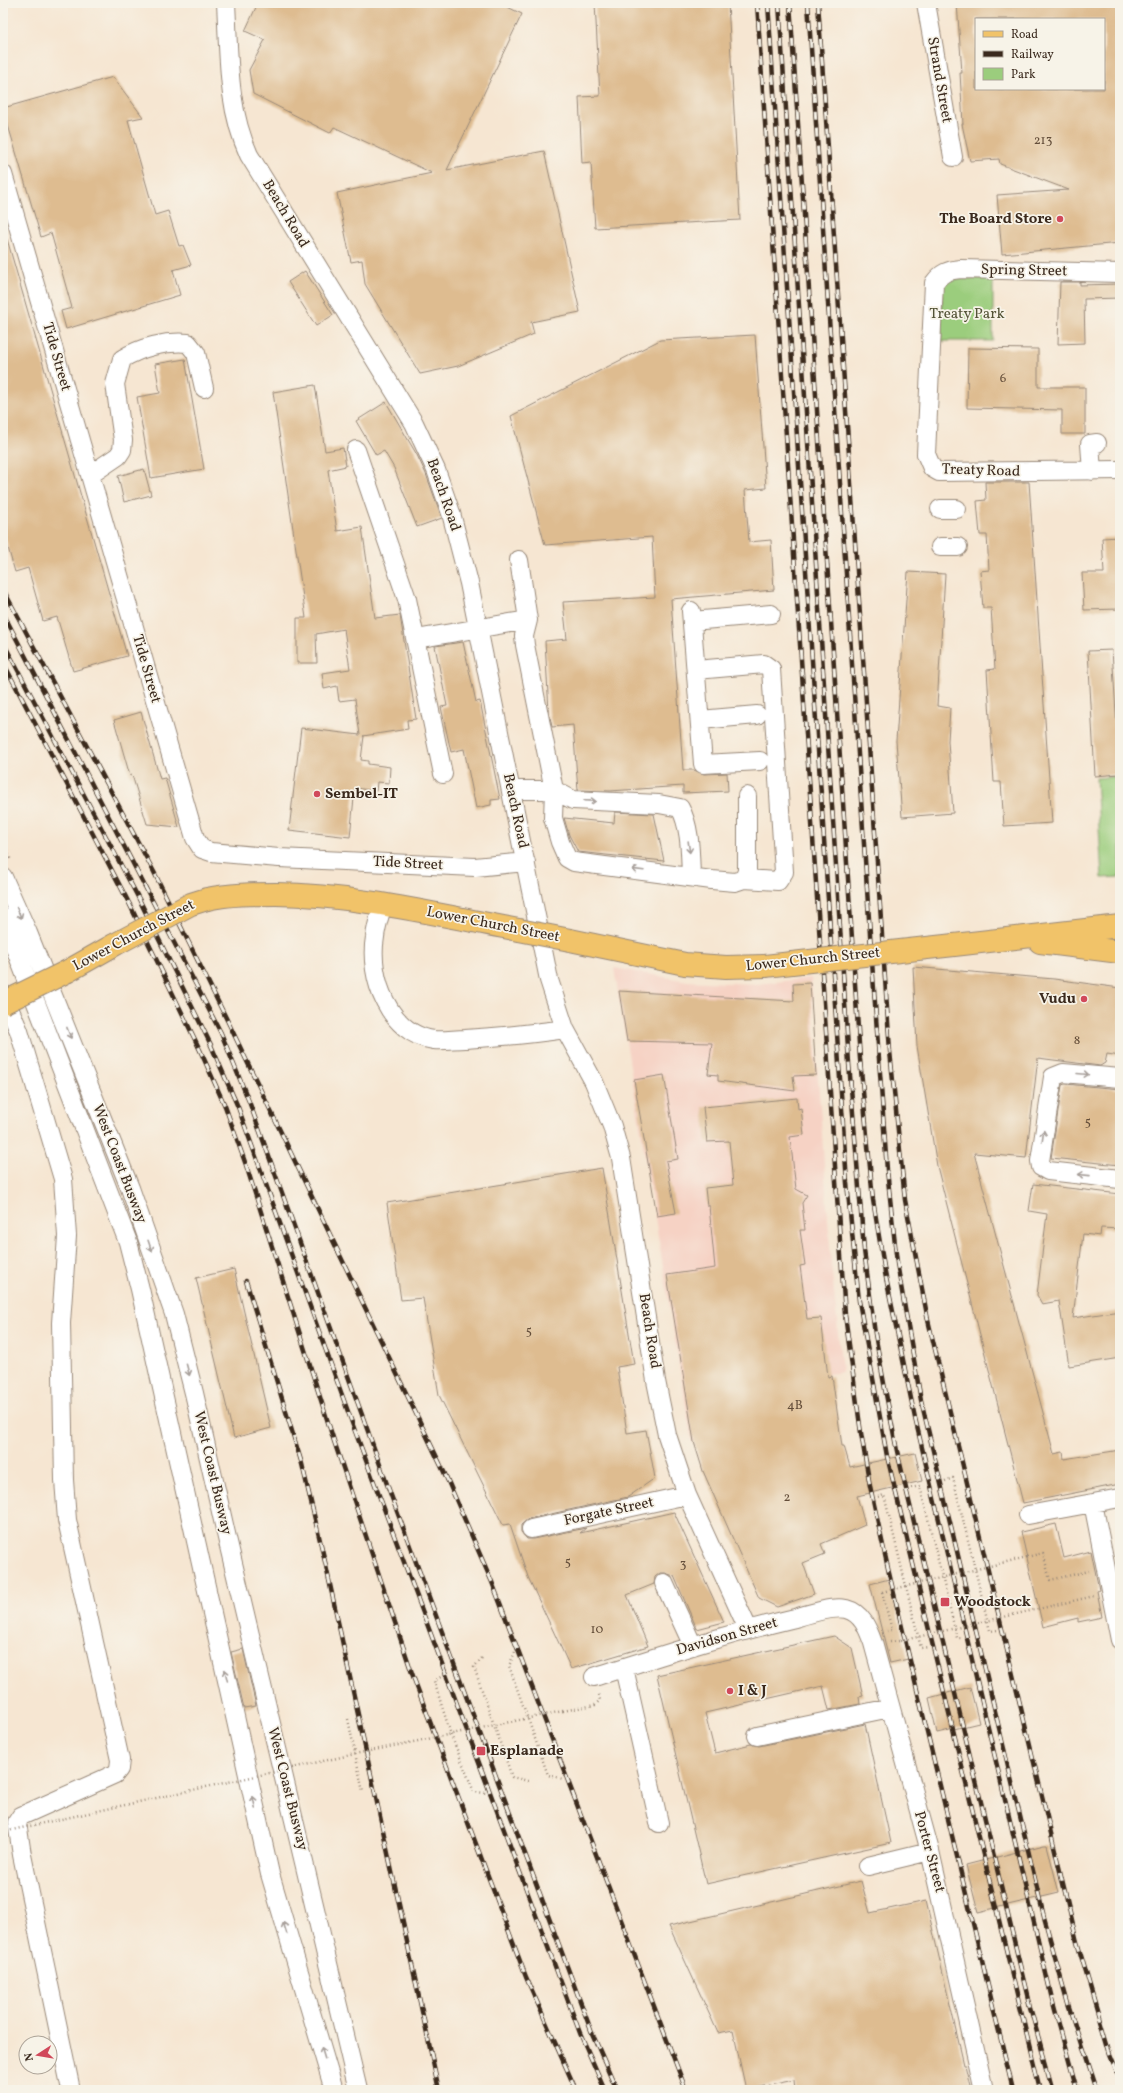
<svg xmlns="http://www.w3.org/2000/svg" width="1123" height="2093" font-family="Vollkorn,serif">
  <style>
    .built { fill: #f6d2c4 }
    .green { fill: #9bcd7d; stroke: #6b7c4e }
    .building { fill: #debc90; fill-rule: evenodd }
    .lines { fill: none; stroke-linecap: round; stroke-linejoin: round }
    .minor-casing { stroke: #988878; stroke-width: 20 }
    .major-casing { stroke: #988878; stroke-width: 24 }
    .path { stroke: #988878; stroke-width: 2.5; stroke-dasharray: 1 3; stroke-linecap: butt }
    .minor { stroke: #fff; stroke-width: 18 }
    .major { stroke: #f1c369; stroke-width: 22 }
    .rail-casing { stroke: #3b2a1e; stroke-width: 4.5 }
    .rail { stroke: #f7f3e8; stroke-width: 3; stroke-dasharray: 9; stroke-linecap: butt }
    .major-bridge-casing { stroke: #988878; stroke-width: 24; stroke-linecap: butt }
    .path-bridge { stroke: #988878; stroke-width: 2.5; stroke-dasharray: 1 3; stroke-linecap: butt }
    .major-bridge { stroke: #f1c369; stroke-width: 22 }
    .oneway { stroke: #a79f9a }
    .poi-dot { fill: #d1495b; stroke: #f7f3e8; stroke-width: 1.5 }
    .labels { text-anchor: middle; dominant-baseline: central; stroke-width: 3.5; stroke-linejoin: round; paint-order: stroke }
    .number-label { font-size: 13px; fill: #644e3a }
    .street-label { font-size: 15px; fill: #3b2a1e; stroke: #f7f3e8 }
    .poi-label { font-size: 15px; font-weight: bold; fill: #3b2a1e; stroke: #f7f3e8; text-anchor: start }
    .park-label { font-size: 15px; fill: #535336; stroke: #f7f3e8 }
  </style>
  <rect width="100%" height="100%" fill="#f7f3e8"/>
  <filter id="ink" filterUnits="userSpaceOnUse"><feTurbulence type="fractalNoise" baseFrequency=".025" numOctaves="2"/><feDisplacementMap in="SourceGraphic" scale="8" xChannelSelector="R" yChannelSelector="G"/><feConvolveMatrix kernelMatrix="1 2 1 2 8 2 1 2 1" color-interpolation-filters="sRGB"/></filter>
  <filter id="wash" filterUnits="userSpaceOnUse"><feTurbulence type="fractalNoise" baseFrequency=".012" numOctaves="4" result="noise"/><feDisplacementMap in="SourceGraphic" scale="16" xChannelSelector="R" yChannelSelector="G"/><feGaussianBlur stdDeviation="0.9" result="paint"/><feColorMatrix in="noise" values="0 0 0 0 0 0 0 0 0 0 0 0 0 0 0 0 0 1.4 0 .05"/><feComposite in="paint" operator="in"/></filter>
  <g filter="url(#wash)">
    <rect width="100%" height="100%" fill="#f6e6d2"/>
    <!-- built -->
    <path class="built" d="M 614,968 L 687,981 L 726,983 L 758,984 L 811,978 L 831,1262 L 842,1372 L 741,1387 L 748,1434 L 692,1443 Z"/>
    <!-- green -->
    <path class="green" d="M 993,278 L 993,341 L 941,341 L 942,288 L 949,279 Z
      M 1120,776 L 1120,877 L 1102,878 L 1096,778 Z"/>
    <g id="blocks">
      <!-- building -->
      <path class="building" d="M 258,3 L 499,3 L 522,14 L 447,170 L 544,151 L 580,312 L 531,322 L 534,334 L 458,366 L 420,374 L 365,284 L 362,260 L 351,262 L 337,193 L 432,173 L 334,127 L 330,133 L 253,94 L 249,70 L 265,40 L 245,31 Z
        M 595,3 L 728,3 L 740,220 L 595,228 L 591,162 L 582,163 L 579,97 L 600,96 Z
        M 957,3 L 1120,3 L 1120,243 L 1002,254 L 997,195 L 1069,190 L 1000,164 L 999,159 L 970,161 L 962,124 L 963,124 L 960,73 L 962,73 ZM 976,19 L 1104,19 L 1104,89 L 976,89 Z
        M 113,77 L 143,117 L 128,120 L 155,215 L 168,211 L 179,246 L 183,245 L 191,265 L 173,270 L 180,295 L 66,329 L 61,311 L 72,308 L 51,233 L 41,237 L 3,108 Z
        M 7,239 L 127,656 L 73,671 L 57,617 L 43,621 L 28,568 L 15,572 L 3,530 L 3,240 Z
        M 305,271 L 333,315 L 316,326 L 288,282 Z
        M 1060,282 L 1080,282 L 1080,285 L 1120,284 L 1120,298 L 1084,299 L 1085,343 L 1058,344 Z
        M 755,335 L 766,488 L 745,490 L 749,542 L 771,540 L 774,590 L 671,599 L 683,770 L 694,770 L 704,774 L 727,773 L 728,791 L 683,793 L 683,786 L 610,791 L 578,790 L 573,725 L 552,727 L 549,712 L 545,641 L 567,639 L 563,602 L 655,597 L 652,537 L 545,545 L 511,416 L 660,340 Z
        M 968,348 L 1038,349 L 1038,387 L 1085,387 L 1085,434 L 1062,434 L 1062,410 L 967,408 Z
        M 185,359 L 204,469 L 151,478 L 137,397 L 160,393 L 155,364 Z
        M 315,385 L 325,451 L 343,448 L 346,466 L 328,470 L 337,531 L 362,527 L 375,618 L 400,615 L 416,719 L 407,720 L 408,729 L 363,736 L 364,736 L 361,760 L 368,761 L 368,764 L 390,767 L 389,783 L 377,782 L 376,791 L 355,788 L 350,837 L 289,830 L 301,728 L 360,735 L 355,699 L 339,701 L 337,686 L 324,689 L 322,673 L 350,669 L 344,629 L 316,634 L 317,663 L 297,663 L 297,618 L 306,618 L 273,392 Z
        M 386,402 L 417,455 L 426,474 L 442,518 L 417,527 L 394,468 L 384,451 L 376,455 L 356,421 Z
        M 144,469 L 151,495 L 124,502 L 118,476 Z
        M 985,482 L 1029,482 L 1052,823 L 1004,826 L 1001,782 L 994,782 L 987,670 L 995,669 L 991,608 L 983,608 L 980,571 L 989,570 L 987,535 L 980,535 L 977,501 L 986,500 Z
        M 1120,537 L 1120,609 L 1084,610 L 1082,573 L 1104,573 L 1102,538 Z
        M 908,572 L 945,574 L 937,706 L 950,708 L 948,741 L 953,813 L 902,817 L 896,741 Z
        M 463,642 L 476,702 L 480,701 L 500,799 L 491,800 L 491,805 L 476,808 L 464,749 L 451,752 L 441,707 L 447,706 L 435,646 Z
        M 1112,650 L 1118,745 L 1120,745 L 1120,774 L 1095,776 L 1088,651 Z
        M 141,712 L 160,779 L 165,778 L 179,827 L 147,824 L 132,775 L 130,776 L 114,720 Z
        M 615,812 L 654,814 L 664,861 L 578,852 L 569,835 L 564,818 L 614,823 Z
        M 913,967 L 1054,979 L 1120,988 L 1120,1056 L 1107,1054 L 1105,1063 L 1100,1066 L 1038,1058 L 1026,1158 L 974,1153 L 1054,1454 L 1063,1452 L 1064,1459 L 1120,1450 L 1120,1484 L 1023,1503 L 937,1166 L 917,1046 Z
        M 810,983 L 816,1075 L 793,1076 L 795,1091 L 718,1081 L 718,1075 L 708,1074 L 712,1043 L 627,1041 L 619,991 L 794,1001 L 793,984 Z
        M 664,1075 L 678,1159 L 666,1161 L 676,1213 L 657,1216 L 634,1080 Z
        M 1065,1084 L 1120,1089 L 1120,1165 L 1051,1158 L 1062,1085 Z
        M 797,1098 L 798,1109 L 801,1108 L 804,1135 L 790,1137 L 796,1189 L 807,1195 L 802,1203 L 805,1230 L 800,1230 L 805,1265 L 800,1266 L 807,1319 L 821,1318 L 828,1377 L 832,1376 L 842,1446 L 844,1446 L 850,1467 L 915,1453 L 922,1481 L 857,1496 L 865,1525 L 821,1544 L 825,1554 L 803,1563 L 814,1594 L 777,1607 L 759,1598 L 703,1471 L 694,1442 L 667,1275 L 715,1268 L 709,1206 L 707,1206 L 705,1188 L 733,1185 L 729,1141 L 707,1142 L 703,1107 Z
        M 602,1168 L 634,1364 L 617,1367 L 627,1433 L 646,1430 L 655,1478 L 628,1497 L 528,1519 L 521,1525 L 521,1532 L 527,1539 L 533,1539 L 586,1528 L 580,1533 L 674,1512 L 724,1622 L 697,1629 L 674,1576 L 665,1573 L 660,1573 L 655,1577 L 654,1584 L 627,1595 L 648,1646 L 571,1669 L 528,1577 L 510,1524 L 503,1525 L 439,1395 L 423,1298 L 401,1300 L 387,1203 Z
        M 1033,1184 L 1120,1194 L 1120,1229 L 1101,1228 L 1100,1236 L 1083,1234 L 1073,1318 L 1120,1311 L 1120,1358 L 1069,1366 L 1059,1301 L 1042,1304 L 1037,1295 L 1047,1214 L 1029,1211 Z
        M 234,1269 L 271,1428 L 234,1438 L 196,1278 Z
        M 1056,1524 L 1064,1558 L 1091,1551 L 1099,1590 L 1097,1591 L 1102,1617 L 1078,1622 L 1078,1618 L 1043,1627 L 1021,1532 Z
        M 889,1579 L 908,1659 L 890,1663 L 870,1584 Z
        M 834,1636 L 852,1648 L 863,1696 L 859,1697 L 860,1704 L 829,1710 L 823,1686 L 705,1713 L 715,1753 L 751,1744 L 759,1746 L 865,1724 L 891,1843 L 706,1884 L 657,1675 Z
        M 243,1649 L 256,1706 L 244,1708 L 231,1652 Z
        M 970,1687 L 979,1723 L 937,1733 L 929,1698 Z
        M 1044,1845 L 1047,1845 L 1059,1893 L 978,1912 L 966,1865 Z
        M 861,1881 L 870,1913 L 926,1901 L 964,2065 L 966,2065 L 972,2090 L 795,2090 L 794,2080 L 746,2090 L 733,2030 L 718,2033 L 669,1926 Z"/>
    </g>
  </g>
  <g filter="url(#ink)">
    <use href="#blocks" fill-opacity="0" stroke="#988878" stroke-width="1"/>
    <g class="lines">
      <defs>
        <path id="minor" d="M 226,3 C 229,55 227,107 249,155 L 414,423 L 436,470 L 451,513 L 469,583 L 549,980 L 565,1029 L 594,1082 L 612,1126 L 621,1158 L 656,1381 L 667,1435 L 687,1495 L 748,1629
          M 926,3 L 953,157
          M 3,174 L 195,838 L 202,849 L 211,852 L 279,858 L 475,867 L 526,862
          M 1120,273 L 961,269 C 948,270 941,273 934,283 L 926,454 L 932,468 L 939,472 L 1120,470
          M 356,450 L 407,599 L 443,774
          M 1092,471 L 1090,444 L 1097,443
          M 90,475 L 118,456 L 122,450 L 123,440 L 115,384 L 122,359 C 141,347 166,341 188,343 L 196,353 L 204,388
          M 940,509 L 957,509
          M 940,547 L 958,547
          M 519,560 L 528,620 L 524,636 L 525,645 L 554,790 L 553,818 L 560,842 L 567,858 L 574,862 L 712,880 L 735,882 L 744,879 L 747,871 L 747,796
          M 691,611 L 703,764 L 760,761
          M 692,621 L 771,614
          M 416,639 L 528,620
          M 696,670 L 764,664 L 771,669 L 784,872 L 778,881 L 744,879
          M 700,720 L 757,715
          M 511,790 L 554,790 L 573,800 L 659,804 L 680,808 C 691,828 690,855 691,877
          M 3,877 L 28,933 L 130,1188 L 174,1314 L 194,1393 L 227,1538 L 358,2090
          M 383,904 C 380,915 376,926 375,937 C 368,977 389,1034 434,1040 C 444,1041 455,1039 465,1039 C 498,1037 531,1034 565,1029
          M 3,917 L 128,1242 L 140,1289 L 270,1874 L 334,2090
          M 3,994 L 19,1031 L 63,1179 L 67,1236 L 61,1323 L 64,1480 L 67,1520 L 120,1760 L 119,1769 L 115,1774 L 21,1816 L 17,1822 L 22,1855 L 71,2090
          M 1120,1078 L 1063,1073 L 1053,1077 L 1040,1161 L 1041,1167 L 1048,1171 L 1120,1179
          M 1093,1503 L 1120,1640
          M 1028,1515 L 1120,1498
          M 531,1529 L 687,1495
          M 664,1583 L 693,1646
          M 624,1668 L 659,1823
          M 594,1677 C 660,1656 727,1634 795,1618 C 808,1614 832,1606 846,1609 C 862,1613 868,1629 873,1643 L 930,1851 L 984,2090
          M 757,1736 L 890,1708
          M 868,1866 L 930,1851"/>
        <path id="major" d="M 207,899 C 230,894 252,894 276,894 C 358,895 438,915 519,930
          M 570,940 L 685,964 L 726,967 L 765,966
          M 1040,942 L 1120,952
          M 954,945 L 1120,926
          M 68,971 L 114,945"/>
      </defs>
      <!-- minor casing -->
      <use href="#minor" class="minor-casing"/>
      <!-- major casing -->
      <use href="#major" class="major-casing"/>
      <!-- path -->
      <path class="path" d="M 3,839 L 11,861
        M 945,1481 L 953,1478 L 990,1631 L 998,1630
        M 911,1488 L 920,1486 L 957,1638 L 963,1638
        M 878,1497 L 884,1495 L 921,1648 L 929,1647
        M 1027,1557 L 1043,1553 L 1050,1580 L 1089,1571
        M 882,1592 L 892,1630 L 887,1631
        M 1038,1609 L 1094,1596
        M 890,1642 L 900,1641
        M 515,1652 L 509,1666 L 548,1775 L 563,1779
        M 482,1658 L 474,1667 L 512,1777 L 528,1781
        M 444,1675 L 434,1681 L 451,1735 L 474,1792 L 487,1793
        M 563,1711 L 595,1705 L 600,1700 L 598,1693
        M 348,1719 L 363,1792"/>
      <!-- minor -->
      <use href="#minor" class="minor"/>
      <!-- major -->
      <use href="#major" class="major"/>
      <defs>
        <path id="rail" d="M 757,3 L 845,1315 L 861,1433 L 870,1486 L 889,1573 L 1013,2090
          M 768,3 L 847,1183 L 859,1301 L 887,1456 L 1040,2090
          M 779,3 L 849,1063 L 864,1250 L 875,1334 L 885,1389 L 897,1451 L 1030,2007 L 1053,2090
          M 790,3 L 860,1059 L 873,1200 L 885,1273 L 915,1418 L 1052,1999 L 1077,2090
          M 808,3 L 870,934 L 887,1170 L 897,1263 L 921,1400 L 1044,1917 L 1068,2004 L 1096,2090
          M 818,3 L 890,1051 L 905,1200 L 928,1320 L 1077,1942 L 1110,2054 L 1120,2078
          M 3,589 L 154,872 L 230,1026 L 444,1472 L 492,1582 L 686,2090
          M 3,613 L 221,1033 L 250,1104 L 392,1498 L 592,2033 L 617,2090
          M 3,642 L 139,899 L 210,1043 L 238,1107 L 355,1431 L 580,2033 L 605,2090
          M 3,662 L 129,903 L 200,1050 L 225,1106 L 246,1165 L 334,1441 L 414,1679 L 526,1977 L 576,2090
          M 246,1281 L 302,1464 L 326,1566 L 439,2090"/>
      </defs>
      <!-- rail casing -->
      <use href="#rail" class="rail-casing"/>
      <!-- rail -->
      <use href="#rail" class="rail"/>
      <defs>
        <path id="major-bridge" d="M 519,930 L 570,940
          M 114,945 L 191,904 L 207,899
          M 765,966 L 954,945
          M 3,1003 L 68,971"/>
      </defs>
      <!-- major-bridge casing -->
      <use href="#major-bridge" class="major-bridge-casing"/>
      <!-- path-bridge -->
      <path class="path-bridge" d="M 882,1592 L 1027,1557
        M 900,1641 L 1038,1609
        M 3,1832 L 355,1754 L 563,1711"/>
      <!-- major-bridge -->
      <use href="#major-bridge" class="major-bridge"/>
    </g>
    <!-- one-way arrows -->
    <defs><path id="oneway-shaft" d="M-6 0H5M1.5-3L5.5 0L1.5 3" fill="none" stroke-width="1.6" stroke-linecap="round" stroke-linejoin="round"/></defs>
    <g class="oneway">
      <use href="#oneway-shaft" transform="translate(590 801) rotate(2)"/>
      <use href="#oneway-shaft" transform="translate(689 847) rotate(82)"/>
      <use href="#oneway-shaft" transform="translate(638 870) rotate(-173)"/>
      <use href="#oneway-shaft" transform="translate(19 913) rotate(66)"/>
      <use href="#oneway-shaft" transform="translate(69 1033) rotate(69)"/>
      <use href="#oneway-shaft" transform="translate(1083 1074) rotate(5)"/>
      <use href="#oneway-shaft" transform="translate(1043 1136) rotate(-82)"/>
      <use href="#oneway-shaft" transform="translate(1084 1175) rotate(-174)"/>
      <use href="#oneway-shaft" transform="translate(150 1246) rotate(71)"/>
      <use href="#oneway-shaft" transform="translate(188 1370) rotate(75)"/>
      <use href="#oneway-shaft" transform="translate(226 1675) rotate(-103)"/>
      <use href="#oneway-shaft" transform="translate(254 1802) rotate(-102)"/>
      <use href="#oneway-shaft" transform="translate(285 1928) rotate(-107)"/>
      <use href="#oneway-shaft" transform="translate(323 2053) rotate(-107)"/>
    </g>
  </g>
  <!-- markers -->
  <g class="poi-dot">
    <circle cx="1060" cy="219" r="4"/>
    <circle cx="317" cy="794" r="4"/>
    <circle cx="1084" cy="999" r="4"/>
    <rect x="940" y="1597" width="10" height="10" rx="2"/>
    <circle cx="730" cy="1691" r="4"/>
    <rect x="476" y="1746" width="10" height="10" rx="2"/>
  </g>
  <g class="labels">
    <!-- number labels -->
    <g class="number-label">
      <text x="1043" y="141">213</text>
      <text x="1003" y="379">6</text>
      <text x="1077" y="1041">8</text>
      <text x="1088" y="1123">5</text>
      <text x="529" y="1332">5</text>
      <text x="795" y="1406">4B</text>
      <text x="787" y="1498">2</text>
      <text x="568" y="1563">5</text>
      <text x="683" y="1565">3</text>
      <text x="597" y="1630">10</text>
    </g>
    <!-- street labels -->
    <g class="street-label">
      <text transform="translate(939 80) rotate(80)">Strand Street</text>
      <text transform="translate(285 214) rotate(59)">Beach Road</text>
      <text transform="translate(1024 271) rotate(1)">Spring Street</text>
      <text transform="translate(56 357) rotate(74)">Tide Street</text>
      <text transform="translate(981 471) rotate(2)">Treaty Road</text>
      <text transform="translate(443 495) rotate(71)">Beach Road</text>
      <text transform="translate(146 669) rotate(74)">Tide Street</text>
      <text transform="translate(515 811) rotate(78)">Beach Road</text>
      <text transform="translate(408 864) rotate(3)">Tide Street</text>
      <text transform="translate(493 925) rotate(11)">Lower Church Street</text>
      <text transform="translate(134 936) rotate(-28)">Lower Church Street</text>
      <text transform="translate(813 960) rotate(-6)">Lower Church Street</text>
      <text transform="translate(119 1164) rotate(69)">West Coast Busway</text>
      <text transform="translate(649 1331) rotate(81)">Beach Road</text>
      <text transform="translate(212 1473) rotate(77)">West Coast Busway</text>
      <text transform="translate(609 1512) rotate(-12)">Forgate Street</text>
      <text transform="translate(727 1637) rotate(-16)">Davidson Street</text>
      <text transform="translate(287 1789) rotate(76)">West Coast Busway</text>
      <text transform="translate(929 1852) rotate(75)">Porter Street</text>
    </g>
    <!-- poi labels -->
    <g class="poi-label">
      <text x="1052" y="219" text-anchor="end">The Board Store</text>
      <text x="325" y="794">Sembel-IT</text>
      <text x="1076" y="999" text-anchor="end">Vudu</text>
      <text x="954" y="1602">Woodstock</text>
      <text x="738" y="1691">I &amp; J</text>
      <text x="490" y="1751">Esplanade</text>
    </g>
    <!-- park labels -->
    <g class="park-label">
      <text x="967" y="314">Treaty Park</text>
    </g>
  </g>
  <!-- margin -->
  <rect width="1123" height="2093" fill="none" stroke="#f7f3e8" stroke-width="16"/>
  <!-- legend -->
  <rect x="975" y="18" width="130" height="72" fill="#f7f3e8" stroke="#aca397"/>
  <rect x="983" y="31" width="20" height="6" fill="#f1c369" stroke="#aca397"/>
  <text x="1011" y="38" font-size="12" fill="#3b2a1e">Road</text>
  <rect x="983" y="51" width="20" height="6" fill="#3b2a1e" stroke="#aca397"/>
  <text x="1011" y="58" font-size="12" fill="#3b2a1e">Railway</text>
  <rect x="983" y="68" width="20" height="12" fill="#9bcd7d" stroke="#aca397"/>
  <text x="1011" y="78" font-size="12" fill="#3b2a1e">Park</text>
  <!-- north arrow -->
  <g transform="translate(38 2055) rotate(258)"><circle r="19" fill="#f7f3e8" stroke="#aca397"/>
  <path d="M0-3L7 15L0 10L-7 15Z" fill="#d1495b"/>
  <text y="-6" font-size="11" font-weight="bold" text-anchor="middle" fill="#3b2a1e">N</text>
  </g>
</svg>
